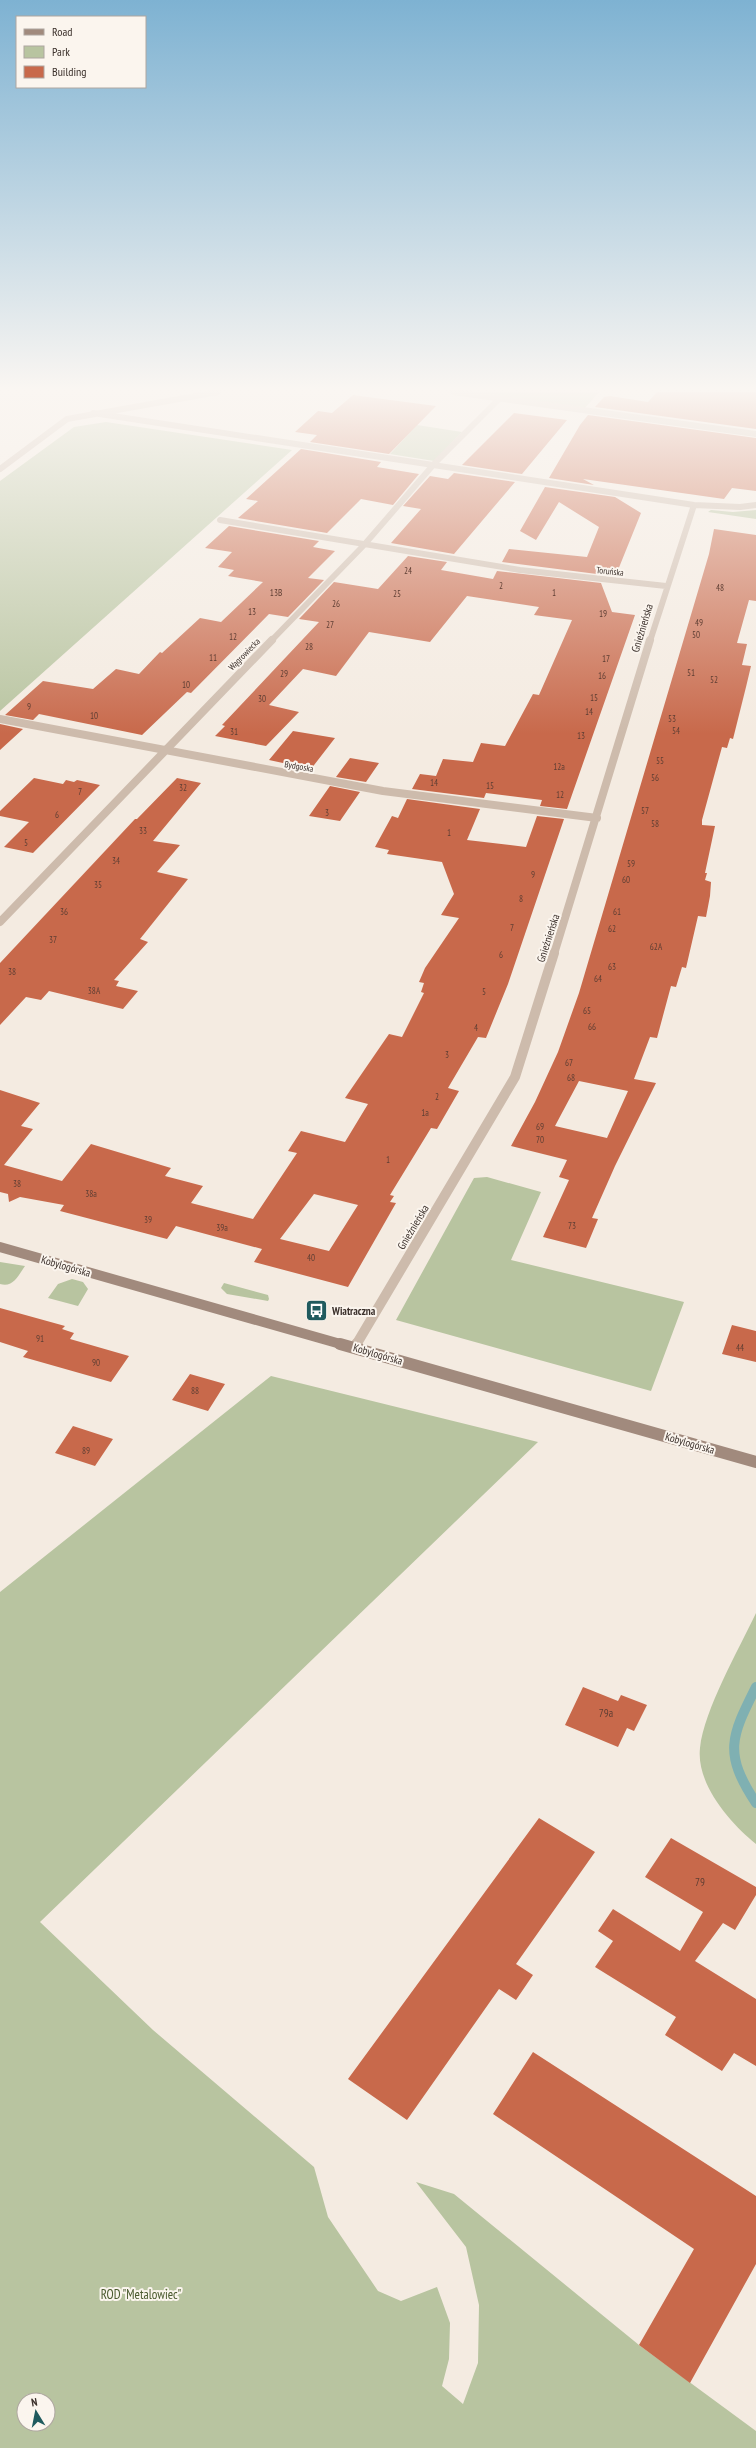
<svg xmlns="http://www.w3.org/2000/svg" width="756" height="2448" font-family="'PT Sans Narrow',sans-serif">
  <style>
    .green { fill: #b8c4a0; fill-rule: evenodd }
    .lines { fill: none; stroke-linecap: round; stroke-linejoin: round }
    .stream { stroke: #7fb0b2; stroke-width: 10 }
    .building { fill: #c8694b; fill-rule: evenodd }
    .street-far3 { stroke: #cdbbac; stroke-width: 6 }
    .street-far2 { stroke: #cdbbac; stroke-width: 8 }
    .street-far1 { stroke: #cdbbac; stroke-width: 10 }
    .street { stroke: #cdbbac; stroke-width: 12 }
    .secondary-far1 { stroke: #a18a7d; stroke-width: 10 }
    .secondary { stroke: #a18a7d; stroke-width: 12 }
    .labels { text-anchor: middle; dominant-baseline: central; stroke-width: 4; stroke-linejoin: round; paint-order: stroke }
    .number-label { font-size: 9px; fill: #5e3e33 }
    .far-street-label { font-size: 9px; fill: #3b302b; stroke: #fbf5ee }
    .street-label { font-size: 11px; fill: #3b302b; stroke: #fbf5ee }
    .poi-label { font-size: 11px; font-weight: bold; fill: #3b302b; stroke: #fbf5ee; text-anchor: start }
    .near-number-label { font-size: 11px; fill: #5e3e33 }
    .near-park-label { font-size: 13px; fill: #4a5a2e; stroke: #fbf5ee }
  </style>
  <rect width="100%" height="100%" fill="#f4ebe1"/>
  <!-- green -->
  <path class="green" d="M 462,392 L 599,392 L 584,409 Z
    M 106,422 L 292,450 L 0,711 L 0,481 L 74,427 Z
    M 417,425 L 462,432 L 434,461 L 390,454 Z
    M 711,510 L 733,512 L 756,510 L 756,519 L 708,512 Z
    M 487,1177 L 541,1192 L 511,1260 L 684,1302 L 651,1391 L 396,1320 L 474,1178 Z
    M 0,1262 L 25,1266 C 18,1276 13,1288 0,1284 Z
    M 72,1279 L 83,1282 L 88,1289 L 78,1306 L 48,1298 L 58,1284 Z
    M 224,1283 L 268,1295 L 269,1299 L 268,1301 L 227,1294 L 221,1288 Z
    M 271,1376 L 538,1442 L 40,1922 L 153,2030 L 314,2167 L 328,2217 L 378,2291 L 401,2301 L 437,2287 L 450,2323 L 449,2359 L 442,2386 L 463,2404 L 478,2363 L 479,2305 L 466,2247 L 416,2182 L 454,2194 L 639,2345 L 756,2431 L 756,2448 L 0,2448 L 0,1592 ZM 24,2400 L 48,2400 L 48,2424 L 24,2424 Z
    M 756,1613 L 756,1844 C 730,1823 696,1784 700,1748 C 704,1710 739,1649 756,1613 Z"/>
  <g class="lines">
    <!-- stream -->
    <path class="stream" d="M 756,1687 C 731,1737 723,1753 756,1803"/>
  </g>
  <!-- building -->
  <path class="building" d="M 657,392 L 756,392 L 756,429 L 595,407 L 604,397 L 610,396 L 648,402 Z
    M 353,395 L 360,396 L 436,406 L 389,454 L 310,442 L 317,435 L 295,432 L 318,411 L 332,413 Z
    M 514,413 L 567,420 L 522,474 L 462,465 Z
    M 588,415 L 756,438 L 756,491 L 732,488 L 724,499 L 583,479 L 594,485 L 549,478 L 580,425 Z
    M 301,449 L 381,462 L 377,467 L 419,474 L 393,505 L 361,499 L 327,533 L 238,518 L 258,501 L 246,499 Z
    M 454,473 L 515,482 L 454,554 L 391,543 L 421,509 L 403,506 L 430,476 L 448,479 Z
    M 545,487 L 615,497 L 641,513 L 618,570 L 595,568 L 597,574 L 502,562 L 509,549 L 587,557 L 599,527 L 559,502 L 536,540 L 520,531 Z
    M 229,526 L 319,541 L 313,547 L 335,551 L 308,578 L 324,580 L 288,617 L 269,614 L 191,693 L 187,692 L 142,735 L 39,714 L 33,720 L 5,715 L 43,681 L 93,689 L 116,669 L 139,674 L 160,652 L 162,653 L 200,618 L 221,622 L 263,582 L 228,576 L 234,570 L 218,567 L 232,552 L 205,548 Z
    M 714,529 L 756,535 L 756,601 L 749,600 L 737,643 L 747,644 L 742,665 L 751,666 L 746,687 L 733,739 L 730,738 L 727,748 L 722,747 L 702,820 L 702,825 L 715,826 L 705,873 L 707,873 L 705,880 L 711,882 L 710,896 L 706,917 L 698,916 L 686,968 L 682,967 L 676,987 L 671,986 L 657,1038 L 650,1037 L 634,1079 L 656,1083 L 615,1166 L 592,1218 L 598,1219 L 586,1248 L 543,1237 L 569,1180 L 559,1177 L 567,1160 L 511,1146 L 535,1102 L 558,1052 L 579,993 L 709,554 ZM 579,1081 L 628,1091 L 607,1138 L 555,1126 Z
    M 408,556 L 447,562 L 441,570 L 493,579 L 497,571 L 601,583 L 612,612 L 635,615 L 567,809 L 540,806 L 542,800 L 486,793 L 484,798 L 412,789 L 420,774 L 436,776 L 443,759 L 473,762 L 481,743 L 505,746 L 533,694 L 539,695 L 572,620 L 534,615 L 539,607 L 467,596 L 430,642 L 369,632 L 336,676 L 303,669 L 269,705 L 299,712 L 266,746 L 215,736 L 225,726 L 222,725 L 319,622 L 299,619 L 334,582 L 378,589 Z
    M 0,724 L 23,729 L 0,750 Z
    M 293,731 L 335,738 L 311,769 L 269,760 Z
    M 350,758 L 379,763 L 366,782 L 336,777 Z
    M 34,778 L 63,784 L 66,780 L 74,782 L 77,780 L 100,785 L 33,853 L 4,847 L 29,822 L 0,816 L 0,811 Z
    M 177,778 L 201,783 L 153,841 L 180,845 L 157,872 L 188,879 L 140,939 L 148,942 L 114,980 L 119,981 L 116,986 L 138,991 L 123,1009 L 49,991 L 41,1000 L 26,997 L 0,1025 L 0,963 L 135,819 L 137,819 Z
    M 330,786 L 360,792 L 340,821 L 309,816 Z
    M 407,799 L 480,809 L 467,840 L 526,847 L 537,816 L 564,819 L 508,984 L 486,1038 L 478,1037 L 448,1088 L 459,1091 L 437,1129 L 431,1128 L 390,1195 L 394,1196 L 390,1202 L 396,1203 L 348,1287 L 254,1262 L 262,1249 L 176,1226 L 167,1239 L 60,1211 L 64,1205 L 20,1197 L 9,1202 L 8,1194 L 0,1192 L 0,1090 L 40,1103 L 21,1126 L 33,1129 L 4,1165 L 62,1181 L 91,1144 L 171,1168 L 165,1176 L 203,1186 L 191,1203 L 253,1219 L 297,1153 L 288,1151 L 301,1131 L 345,1142 L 368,1104 L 345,1098 L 389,1034 L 402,1037 L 424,993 L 421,992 L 424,983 L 419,982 L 425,968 L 459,918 L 441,915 L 454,894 L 442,862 L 387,854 L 389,850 L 375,847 L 392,816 L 398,818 ZM 314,1194 L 358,1205 L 329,1251 L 280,1239 Z
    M 0,1308 L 65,1326 L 62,1329 L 74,1333 L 70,1339 L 129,1356 L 111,1382 L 23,1357 L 28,1351 L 0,1342 Z
    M 732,1325 L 756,1331 L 756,1362 L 722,1354 Z
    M 190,1374 L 225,1384 L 208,1411 L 172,1400 Z
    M 73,1426 L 113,1439 L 95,1466 L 55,1453 Z
    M 583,1687 L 618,1701 L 621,1695 L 647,1705 L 634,1731 L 627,1728 L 618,1747 L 565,1725 Z
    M 539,1818 L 595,1852 L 516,1964 L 533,1975 L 516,2000 L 499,1989 L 407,2120 L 348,2079 Z
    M 671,1838 L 756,1887 L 756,1895 L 735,1930 L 723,1923 L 695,1961 L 756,1999 L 756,2066 L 734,2053 L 722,2071 L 665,2035 L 676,2017 L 595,1967 L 613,1941 L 598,1931 L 613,1909 L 680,1951 L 703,1912 L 645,1877 Z
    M 533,2052 L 756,2196 L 756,2264 L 690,2383 L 639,2345 L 694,2249 L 493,2114 Z"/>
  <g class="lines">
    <!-- street-far3 -->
    <path class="street-far3" d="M 453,392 L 756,434
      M 93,413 L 694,505 L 740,507 L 756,505
      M 0,469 L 67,419 L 218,392
      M 220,520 L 520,570 L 666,586
      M 271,641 L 364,545 L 434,464 L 500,398
      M 650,641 L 694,505"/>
    <!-- street-far2 -->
    <path class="street-far2" d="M 0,719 L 383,791 L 597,818
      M 0,922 L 272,640
      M 554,954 L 650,640"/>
    <!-- street-far1 -->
    <path class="street-far1" d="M 356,1345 L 515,1077 L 554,953"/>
    <!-- street -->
    <path class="street" d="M 355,1347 L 357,1344"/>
    <!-- secondary-far1 -->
    <path class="secondary-far1" d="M 0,1247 L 344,1345"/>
    <!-- secondary -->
    <path class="secondary" d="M 340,1344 L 756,1462"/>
  </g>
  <!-- sky -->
  <linearGradient id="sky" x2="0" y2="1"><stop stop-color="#7eb2d2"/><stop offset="0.53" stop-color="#faf6f2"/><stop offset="1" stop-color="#faf6f2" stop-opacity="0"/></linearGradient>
  <rect width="756" height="734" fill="url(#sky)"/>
  <!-- icons -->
  <defs>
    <symbol id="bus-square" viewBox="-11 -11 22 22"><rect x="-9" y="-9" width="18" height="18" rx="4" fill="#1f5a5e" stroke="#fbf5ee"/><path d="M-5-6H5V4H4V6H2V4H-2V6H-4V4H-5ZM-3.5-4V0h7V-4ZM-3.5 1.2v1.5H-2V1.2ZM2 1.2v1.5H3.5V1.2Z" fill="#fff"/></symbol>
  </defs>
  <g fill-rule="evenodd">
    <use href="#bus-square" x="304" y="1298" width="25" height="25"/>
  </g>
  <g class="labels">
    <!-- number labels -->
    <g class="number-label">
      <text x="408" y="570">24</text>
      <text x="501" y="585">2</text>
      <text x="720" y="587">48</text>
      <text x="276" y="592">13B</text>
      <text x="554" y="592">1</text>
      <text x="397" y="593">25</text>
      <text x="336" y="603">26</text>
      <text x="252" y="611">13</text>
      <text x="603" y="613">19</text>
      <text x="699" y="622">49</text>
      <text x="330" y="624">27</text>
      <text x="696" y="634">50</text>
      <text x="233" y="636">12</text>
      <text x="309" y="646">28</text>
      <text x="213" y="657">11</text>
      <text x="606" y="658">17</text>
      <text x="691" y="672">51</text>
      <text x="284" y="673">29</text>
      <text x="602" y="675">16</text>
      <text x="714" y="679">52</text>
      <text x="186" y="684">10</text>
      <text x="594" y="697">15</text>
      <text x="262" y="698">30</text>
      <text x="29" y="706">9</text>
      <text x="589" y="711">14</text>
      <text x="94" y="715">10</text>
      <text x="672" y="718">53</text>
      <text x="676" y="730">54</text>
      <text x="234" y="731">31</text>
      <text x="581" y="735">13</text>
      <text x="660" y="760">55</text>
      <text x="559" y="766">12a</text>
      <text x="655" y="777">56</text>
      <text x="434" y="782">14</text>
      <text x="490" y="785">15</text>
      <text x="183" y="787">32</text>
      <text x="80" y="791">7</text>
      <text x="560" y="794">12</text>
      <text x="645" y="810">57</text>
      <text x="327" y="812">3</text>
      <text x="57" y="814">6</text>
      <text x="655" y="823">58</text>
      <text x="143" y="830">33</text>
      <text x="449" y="832">1</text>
      <text x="26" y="842">5</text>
      <text x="116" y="860">34</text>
      <text x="631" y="863">59</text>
      <text x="533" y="874">9</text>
      <text x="626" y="879">60</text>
      <text x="98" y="884">35</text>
      <text x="521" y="898">8</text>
      <text x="64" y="911">36</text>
      <text x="617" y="911">61</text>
      <text x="512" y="927">7</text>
      <text x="612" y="928">62</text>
      <text x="53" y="939">37</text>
      <text x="656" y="946">62A</text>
      <text x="501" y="954">6</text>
      <text x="612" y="966">63</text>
      <text x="12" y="971">38</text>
      <text x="598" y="978">64</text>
      <text x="94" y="990">38A</text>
      <text x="484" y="991">5</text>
      <text x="587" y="1010">65</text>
      <text x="592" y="1026">66</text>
      <text x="476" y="1027">4</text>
      <text x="447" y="1054">3</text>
      <text x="569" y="1062">67</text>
      <text x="571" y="1077">68</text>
      <text x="437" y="1096">2</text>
      <text x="425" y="1112">1a</text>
      <text x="540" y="1126">69</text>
      <text x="540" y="1139">70</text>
      <text x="388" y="1159">1</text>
      <text x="17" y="1183">38</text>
      <text x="91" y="1193">38a</text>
      <text x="148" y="1219">39</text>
      <text x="572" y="1225">73</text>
      <text x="222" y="1227">39a</text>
      <text x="311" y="1257">40</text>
      <text x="40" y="1338">91</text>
      <text x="740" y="1347">44</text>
      <text x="96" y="1362">90</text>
      <text x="195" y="1390">88</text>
      <text x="86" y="1450">89</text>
    </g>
    <!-- far-street labels -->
    <g class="far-street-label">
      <text transform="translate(610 571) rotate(6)">Toruńska</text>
      <text transform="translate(244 654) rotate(-46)">Wągrowiecka</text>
      <text transform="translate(299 766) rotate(10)">Bydgoska</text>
    </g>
    <!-- street labels -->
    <g class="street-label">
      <text transform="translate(642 628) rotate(-73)">Gnieźnieńska</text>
      <text transform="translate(548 938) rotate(-72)">Gnieźnieńska</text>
      <text transform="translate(413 1227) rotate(-59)">Gnieźnieńska</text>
      <text transform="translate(66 1266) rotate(16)">Kobylogórska</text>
      <text transform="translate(378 1354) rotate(16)">Kobylogórska</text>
      <text transform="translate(690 1443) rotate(16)">Kobylogórska</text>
    </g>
    <!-- poi labels -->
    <g class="poi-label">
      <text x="332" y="1311">Wiatraczna</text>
    </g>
    <!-- near-number labels -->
    <g class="near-number-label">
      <text x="606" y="1713">79a</text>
      <text x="700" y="1882">79</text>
    </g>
    <!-- near-park labels -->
    <g class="near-park-label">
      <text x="141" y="2294">ROD "Metalowiec"</text>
    </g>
  </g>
  <!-- legend -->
  <rect x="16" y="16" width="130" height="72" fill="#fbf5ee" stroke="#aea6a0"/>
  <rect x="24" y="29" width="20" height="6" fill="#a18a7d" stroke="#aea6a0"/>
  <text x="52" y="36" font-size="12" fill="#3b302b">Road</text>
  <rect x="24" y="46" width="20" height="12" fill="#b8c4a0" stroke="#aea6a0"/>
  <text x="52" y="56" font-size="12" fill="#3b302b">Park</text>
  <rect x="24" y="66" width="20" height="12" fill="#c8694b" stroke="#aea6a0"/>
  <text x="52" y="76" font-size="12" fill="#3b302b">Building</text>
  <!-- north arrow -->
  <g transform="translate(36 2412) rotate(350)"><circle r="19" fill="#fbf5ee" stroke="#aea6a0"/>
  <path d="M0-3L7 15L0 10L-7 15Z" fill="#1f5a5e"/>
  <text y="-6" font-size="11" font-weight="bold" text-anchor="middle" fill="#3b302b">N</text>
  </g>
</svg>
